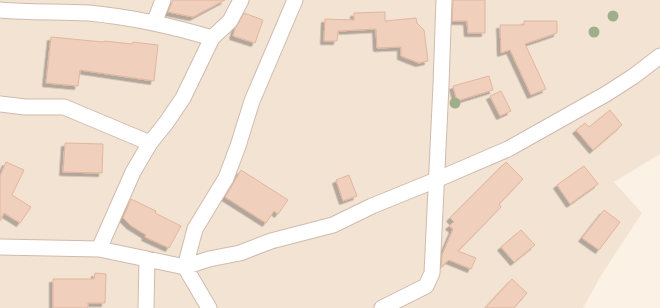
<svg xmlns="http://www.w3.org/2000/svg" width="660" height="308" font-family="'Space Grotesk',sans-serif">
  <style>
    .residential { fill: #f3e3d3 }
    .building { fill: #f0cfbd; stroke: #e2b59e; filter: url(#shadow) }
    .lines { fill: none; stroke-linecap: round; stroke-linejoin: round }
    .street-casing { stroke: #cfbbae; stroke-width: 17 }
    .street { stroke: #fff; stroke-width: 15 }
    .tree { fill: #a0ae8b }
  </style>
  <defs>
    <filter id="shadow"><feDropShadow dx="-3.5" dy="3.5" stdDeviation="0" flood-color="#0004"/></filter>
  </defs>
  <rect width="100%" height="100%" fill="#fbf1e4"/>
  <!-- residential -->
  <path class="residential" d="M 0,0 L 660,0 L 660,154 L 614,182 L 642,213 L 602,274 L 583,308 L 0,308 Z"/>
  <!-- building -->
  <path class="building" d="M 173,0 L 225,0 L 193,17 L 168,12 Z
    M 453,0 L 485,0 L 485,33 L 468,33 L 467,21 L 452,21 Z
    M 385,12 L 385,21 L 416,18 L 417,23 L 424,30 L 428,61 L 419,63 L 401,56 L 401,47 L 377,48 L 376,29 L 338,31 L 337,41 L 324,41 L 325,19 L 354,20 L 354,13 Z
    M 244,13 L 263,20 L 255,43 L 233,36 L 235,29 Z
    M 524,21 L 557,21 L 557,33 L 525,44 L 546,89 L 531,95 L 510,50 L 501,53 L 500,25 L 524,25 Z
    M 51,37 L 103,42 L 104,41 L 132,44 L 133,42 L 158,45 L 154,81 L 80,70 L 78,86 L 46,83 Z
    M 489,76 L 493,90 L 457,101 L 453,86 Z
    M 501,91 L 511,111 L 500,116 L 490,96 Z
    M 610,110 L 622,125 L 593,150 L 576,130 L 585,123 L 589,127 Z
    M 65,143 L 103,144 L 102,173 L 63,172 Z
    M 6,162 L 24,170 L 12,195 L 31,207 L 20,223 L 4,213 L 0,221 L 0,176 Z
    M 506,162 L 523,179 L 499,204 L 501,207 L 458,251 L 476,258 L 471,269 L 449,260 L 441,267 L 442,255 L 453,229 L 449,226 L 454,222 L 450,218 Z
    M 584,166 L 598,184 L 570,204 L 557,185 Z
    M 241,170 L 288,200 L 278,214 L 274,211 L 266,223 L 225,197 Z
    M 349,175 L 357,196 L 343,201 L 336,180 Z
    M 131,199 L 156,211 L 155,213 L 181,226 L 169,248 L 145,237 L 146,235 L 130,225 L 123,218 Z
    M 604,210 L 620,222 L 599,250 L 582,238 Z
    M 521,230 L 535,245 L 514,262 L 501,247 Z
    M 95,273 L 106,274 L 105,303 L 88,303 L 88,308 L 53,308 L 53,279 L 94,279 Z
    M 512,279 L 527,293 L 514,308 L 485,308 Z"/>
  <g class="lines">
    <defs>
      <path id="street" d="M 0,10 C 30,13 59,11 89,13 C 130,17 172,26 212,38 L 230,21 L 241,0
        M 154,23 L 163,0
        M 0,104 L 25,107 L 64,107 L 150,143
        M 0,247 L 99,249 L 185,267 L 209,308
        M 99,249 L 133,172 L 150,143 L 166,123 L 183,98 L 212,38
        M 185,267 L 209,259 L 240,253 L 271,241 L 333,225 L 372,206 L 436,180 L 508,149 L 606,94 L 634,76 L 660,56
        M 185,267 L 195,229 L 226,178 L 238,146 L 252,101 L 295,0
        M 146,308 L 147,259
        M 382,308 L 426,286 L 432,273 L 441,85 L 444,0"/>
    </defs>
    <!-- street casing -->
    <use href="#street" class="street-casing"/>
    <!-- street -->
    <use href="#street" class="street"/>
  </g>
  <!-- trees -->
  <g class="tree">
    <circle cx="613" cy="16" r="5.5"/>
    <circle cx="594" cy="32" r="5.5"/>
    <circle cx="455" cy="103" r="5.5"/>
  </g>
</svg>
